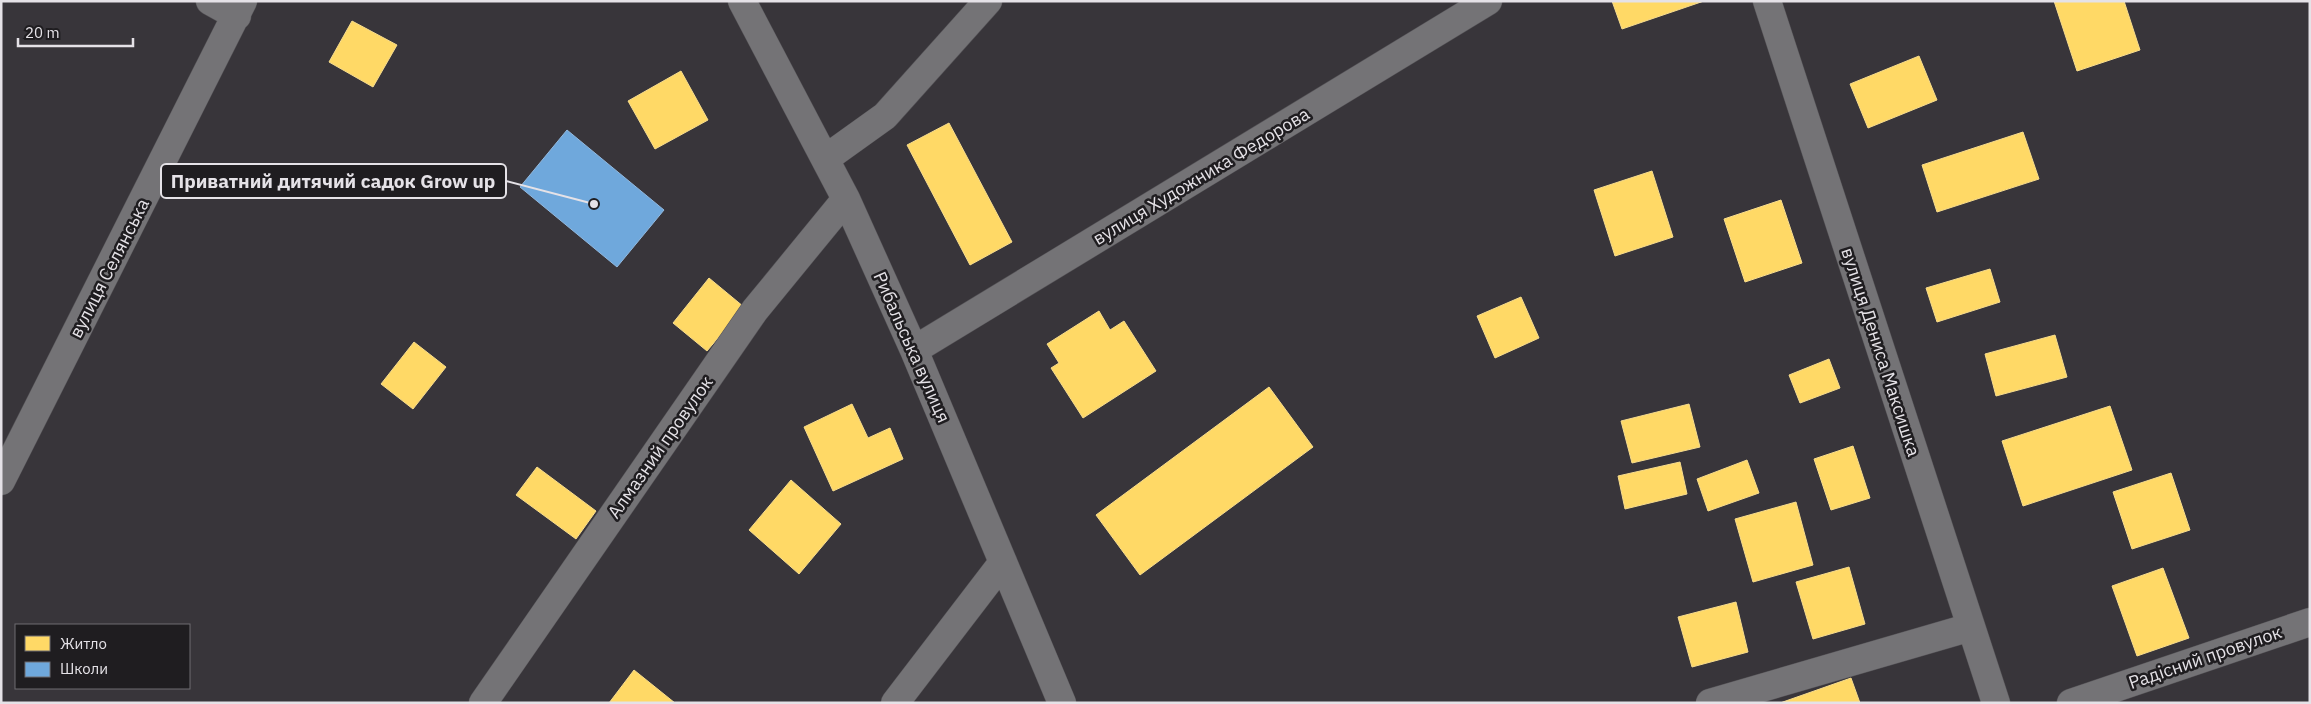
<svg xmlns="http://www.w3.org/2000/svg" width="2311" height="704" font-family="'IBM Plex Sans',sans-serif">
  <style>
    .homes { fill: #ffd966; stroke: #f7dc8d }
    .schools { fill: #6fa8dc; stroke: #92b9df }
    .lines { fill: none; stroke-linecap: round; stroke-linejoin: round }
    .minor-casing { stroke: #535155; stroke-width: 29 }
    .minor { stroke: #747376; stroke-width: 28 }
    .labels { text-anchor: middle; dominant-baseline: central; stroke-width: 5; stroke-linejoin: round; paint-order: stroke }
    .street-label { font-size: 18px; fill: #e5e2e7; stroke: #1f1d20 }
    .leader { fill: none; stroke: #e5e2e7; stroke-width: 2 }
    .callout-dot { fill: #e5e2e7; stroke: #1f1d20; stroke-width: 2 }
    .callout { fill: #1f1d20; stroke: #e5e2e7; stroke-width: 2 }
    .callout-label { font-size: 19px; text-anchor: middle; font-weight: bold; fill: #e5e2e7 }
  </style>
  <rect width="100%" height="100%" fill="#38353a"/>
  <!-- homes -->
  <path class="homes" d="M 1612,1 L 1704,1 L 1622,29 Z
    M 2054,1 L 2124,1 L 2140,50 L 2077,71 Z
    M 352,21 L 397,45 L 373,87 L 329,62 Z
    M 1919,56 L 1937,100 L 1868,128 L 1850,84 Z
    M 681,71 L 708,120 L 655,149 L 628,101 Z
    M 949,123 L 1012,242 L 970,265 L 907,145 Z
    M 2023,132 L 2039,179 L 1937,212 L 1922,165 Z
    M 1652,171 L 1673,237 L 1615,256 L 1594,190 Z
    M 1781,200 L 1802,263 L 1745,282 L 1724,219 Z
    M 1990,269 L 2000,302 L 1937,322 L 1926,288 Z
    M 709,278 L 744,307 L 707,351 L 673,323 Z
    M 1521,297 L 1539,338 L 1495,358 L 1477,316 Z
    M 1099,311 L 1110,330 L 1124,321 L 1156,371 L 1083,418 L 1051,368 L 1059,363 L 1047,344 Z
    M 2055,335 L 2067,377 L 1996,396 L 1985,354 Z
    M 414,342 L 446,367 L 413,409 L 381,384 Z
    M 1829,359 L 1840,388 L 1800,403 L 1789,375 Z
    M 1269,387 L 1313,447 L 1140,575 L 1096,515 Z
    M 852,404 L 868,438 L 890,428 L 903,459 L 833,491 L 804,427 Z
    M 1689,404 L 1700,447 L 1632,463 L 1621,421 Z
    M 2110,406 L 2132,470 L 2023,506 L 2002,441 Z
    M 1853,446 L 1870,498 L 1831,510 L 1814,459 Z
    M 1747,460 L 1759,493 L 1708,511 L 1697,479 Z
    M 1680,462 L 1687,494 L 1625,509 L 1618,476 Z
    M 537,467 L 596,511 L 576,539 L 516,495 Z
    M 2171,473 L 2190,530 L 2132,549 L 2113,492 Z
    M 791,480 L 841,524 L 799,574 L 749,530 Z
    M 1796,502 L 1813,565 L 1753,582 L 1735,519 Z
    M 1849,567 L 1865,624 L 1813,639 L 1796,582 Z
    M 2163,568 L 2189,638 L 2137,656 L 2112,586 Z
    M 1736,602 L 1748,652 L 1692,667 L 1678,617 Z
    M 634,670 L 675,703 L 609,703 Z
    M 1851,678 L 1860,703 L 1780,703 Z"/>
  <!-- schools -->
  <path class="schools" d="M 567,130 L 664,210 L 617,267 L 520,187 Z"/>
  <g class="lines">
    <defs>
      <path id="minor" d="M 210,1 L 237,16
        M 742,1 L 846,199 L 914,350 L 1062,703
        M 1767,1 L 1996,703
        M 825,159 L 885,116 L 988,1
        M 914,350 L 1488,1
        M 1,481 L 243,1
        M 483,703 L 755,310 L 846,199
        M 895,703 L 1003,562
        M 1710,703 L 1971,627
        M 2071,703 L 2310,622"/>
    </defs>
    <!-- minor casing -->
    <use href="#minor" class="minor-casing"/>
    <!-- minor -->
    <use href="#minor" class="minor"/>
  </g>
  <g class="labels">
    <!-- street labels -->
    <g class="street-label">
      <text transform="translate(1201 176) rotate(-31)">вулиця Художника Федорова</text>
      <text transform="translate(109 268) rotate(-63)">вулиця Селянська</text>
      <text transform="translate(912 347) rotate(66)">Рибальська вулиця</text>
      <text transform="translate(1881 352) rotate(72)">вулиця Дениса Максишка</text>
      <text transform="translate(660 447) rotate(-55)">Алмазний провулок</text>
      <text transform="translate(2205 657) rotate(-19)">Радісний провулок</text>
    </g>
  </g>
  <!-- callouts -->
  <path class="leader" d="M594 204L506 181"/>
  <circle class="callout-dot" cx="594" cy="204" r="5"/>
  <rect class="callout" x="161" y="164" width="345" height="34" rx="5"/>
  <g class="callout-label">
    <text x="333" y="188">Приватний дитячий садок Grow up</text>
  </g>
  <!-- border -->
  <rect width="2311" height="704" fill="none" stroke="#e5e2e7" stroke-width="5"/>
  <!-- legend -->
  <rect x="15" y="624" width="175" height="65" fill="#1f1d20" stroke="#6e6c70"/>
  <rect x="25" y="636" width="25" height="15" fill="#ffd966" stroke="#6e6c70"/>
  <text x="60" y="649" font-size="15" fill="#e5e2e7">Житло</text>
  <rect x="25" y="662" width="25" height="15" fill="#6fa8dc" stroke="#6e6c70"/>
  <text x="60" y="674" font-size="15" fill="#e5e2e7">Школи</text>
  <!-- scale -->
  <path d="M18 38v8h115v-8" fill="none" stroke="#e5e2e7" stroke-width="2.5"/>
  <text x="25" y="38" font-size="15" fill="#e5e2e7" stroke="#1f1d20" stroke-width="4" paint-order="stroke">20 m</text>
</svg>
